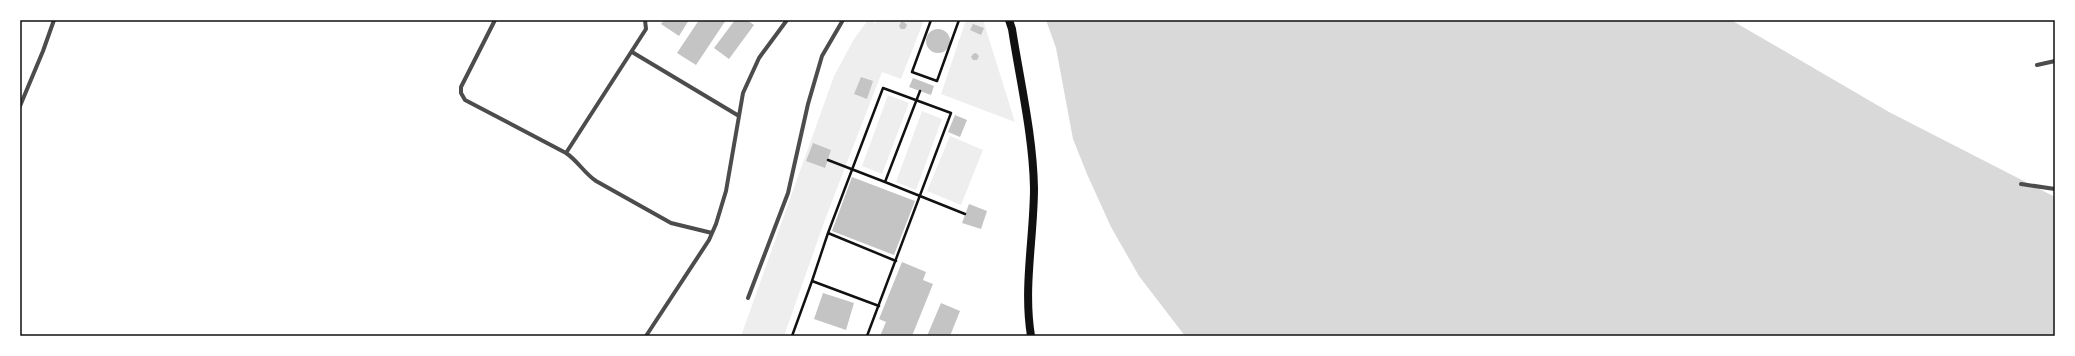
<svg xmlns="http://www.w3.org/2000/svg" width="2075" height="356" font-family="'Source Sans 3',sans-serif">
  <style>
    .green { fill: #eee }
    .water { fill: #d9d9d9 }
    .building { fill: #c4c4c4 }
    .lines { fill: none; stroke-linecap: round; stroke-linejoin: round }
    .path { stroke: #111; stroke-width: 2.5 }
    .minor { stroke: #4c4c4c; stroke-width: 4 }
    .secondary { stroke: #111; stroke-width: 8 }
    .neatline { fill: none; stroke: #111; stroke-width: 1.5 }
  </style>
  <rect width="100%" height="100%" fill="#fff"/>
  <!-- green -->
  <path class="green" d="M 868,20 L 875,23 L 879,20 L 924,20 L 901,79 L 882,72 L 826,217 L 784,336 L 741,336 L 834,76 L 854,39 Z
    M 966,20 L 983,20 L 1015,122 L 941,94 Z
    M 888,95 L 909,103 L 882,174 L 862,166 Z
    M 922,111 L 942,119 L 916,190 L 896,182 Z
    M 950,136 L 983,150 L 961,205 L 927,191 Z"/>
  <!-- water -->
  <path class="water" d="M 1046,20 L 1731,20 L 1889,112 L 2055,197 L 2055,336 L 1185,336 L 1139,276 L 1111,227 L 1087,174 L 1073,139 L 1056,48 Z"/>
  <!-- building -->
  <path class="building" d="M 664,20 L 689,20 L 679,36 L 661,24 Z
    M 699,20 L 726,20 L 696,65 L 677,53 Z
    M 735,20 L 747,20 L 754,25 L 729,59 L 714,48 Z
    M 901,22 L 904,22 L 907,25 L 905,29 L 901,29 L 899,26 Z
    M 973,24 L 984,28 L 981,35 L 970,30 Z
    M926 41a12 12 0 1 1 24 0a12 12 0 1 1-24 0Z
    M 976,53 L 979,56 L 977,60 L 973,60 L 971,57 L 973,54 Z
    M 861,77 L 873,81 L 867,99 L 854,94 Z
    M 913,78 L 934,86 L 931,95 L 909,87 Z
    M 955,115 L 967,120 L 960,137 L 948,132 Z
    M 813,143 L 831,150 L 825,168 L 806,161 Z
    M 852,177 L 915,201 L 894,255 L 832,231 Z
    M 969,204 L 987,211 L 981,229 L 962,223 Z
    M 902,262 L 926,272 L 923,280 L 933,284 L 912,336 L 880,336 L 886,322 L 879,319 Z
    M 823,293 L 854,303 L 846,330 L 814,319 Z
    M 941,303 L 960,311 L 950,336 L 927,336 Z"/>
  <g class="lines">
    <!-- path -->
    <path class="path" d="M 931,20 L 912,72 L 937,81 L 959,20
      M 828,160 L 885,182 L 920,91
      M 885,182 L 965,214
      M 828,233 L 883,88 L 951,113 L 867,336
      M 812,281 L 828,233 L 896,261
      M 792,336 L 812,281 L 879,306"/>
    <!-- minor -->
    <path class="minor" d="M 495,20 L 461,87 L 461,93 L 465,100 L 566,153 C 578,161 584,173 596,181 L 671,223 L 712,233
      M 632,52 L 739,116
      M 2037,65 L 2055,61
      M 20,106 L 43,51 L 54,20
      M 566,153 L 646,29 L 645,20
      M 2021,184 L 2055,189
      M 748,298 L 788,193 L 808,104 L 822,56 L 843,20
      M 646,336 L 709,240 L 716,224 L 726,191 L 743,93 L 759,58 L 787,20"/>
    <!-- secondary -->
    <path class="secondary" d="M 1009,20 L 1012,29 C 1020,81 1033,135 1034,188 C 1034,237 1023,287 1031,336"/>
  </g>
  <!-- border -->
  <rect width="2075" height="356" fill="none" stroke="#ffffff" stroke-width="42"/>
  <rect x="21" y="21" width="2033" height="314" class="neatline"/>
</svg>
